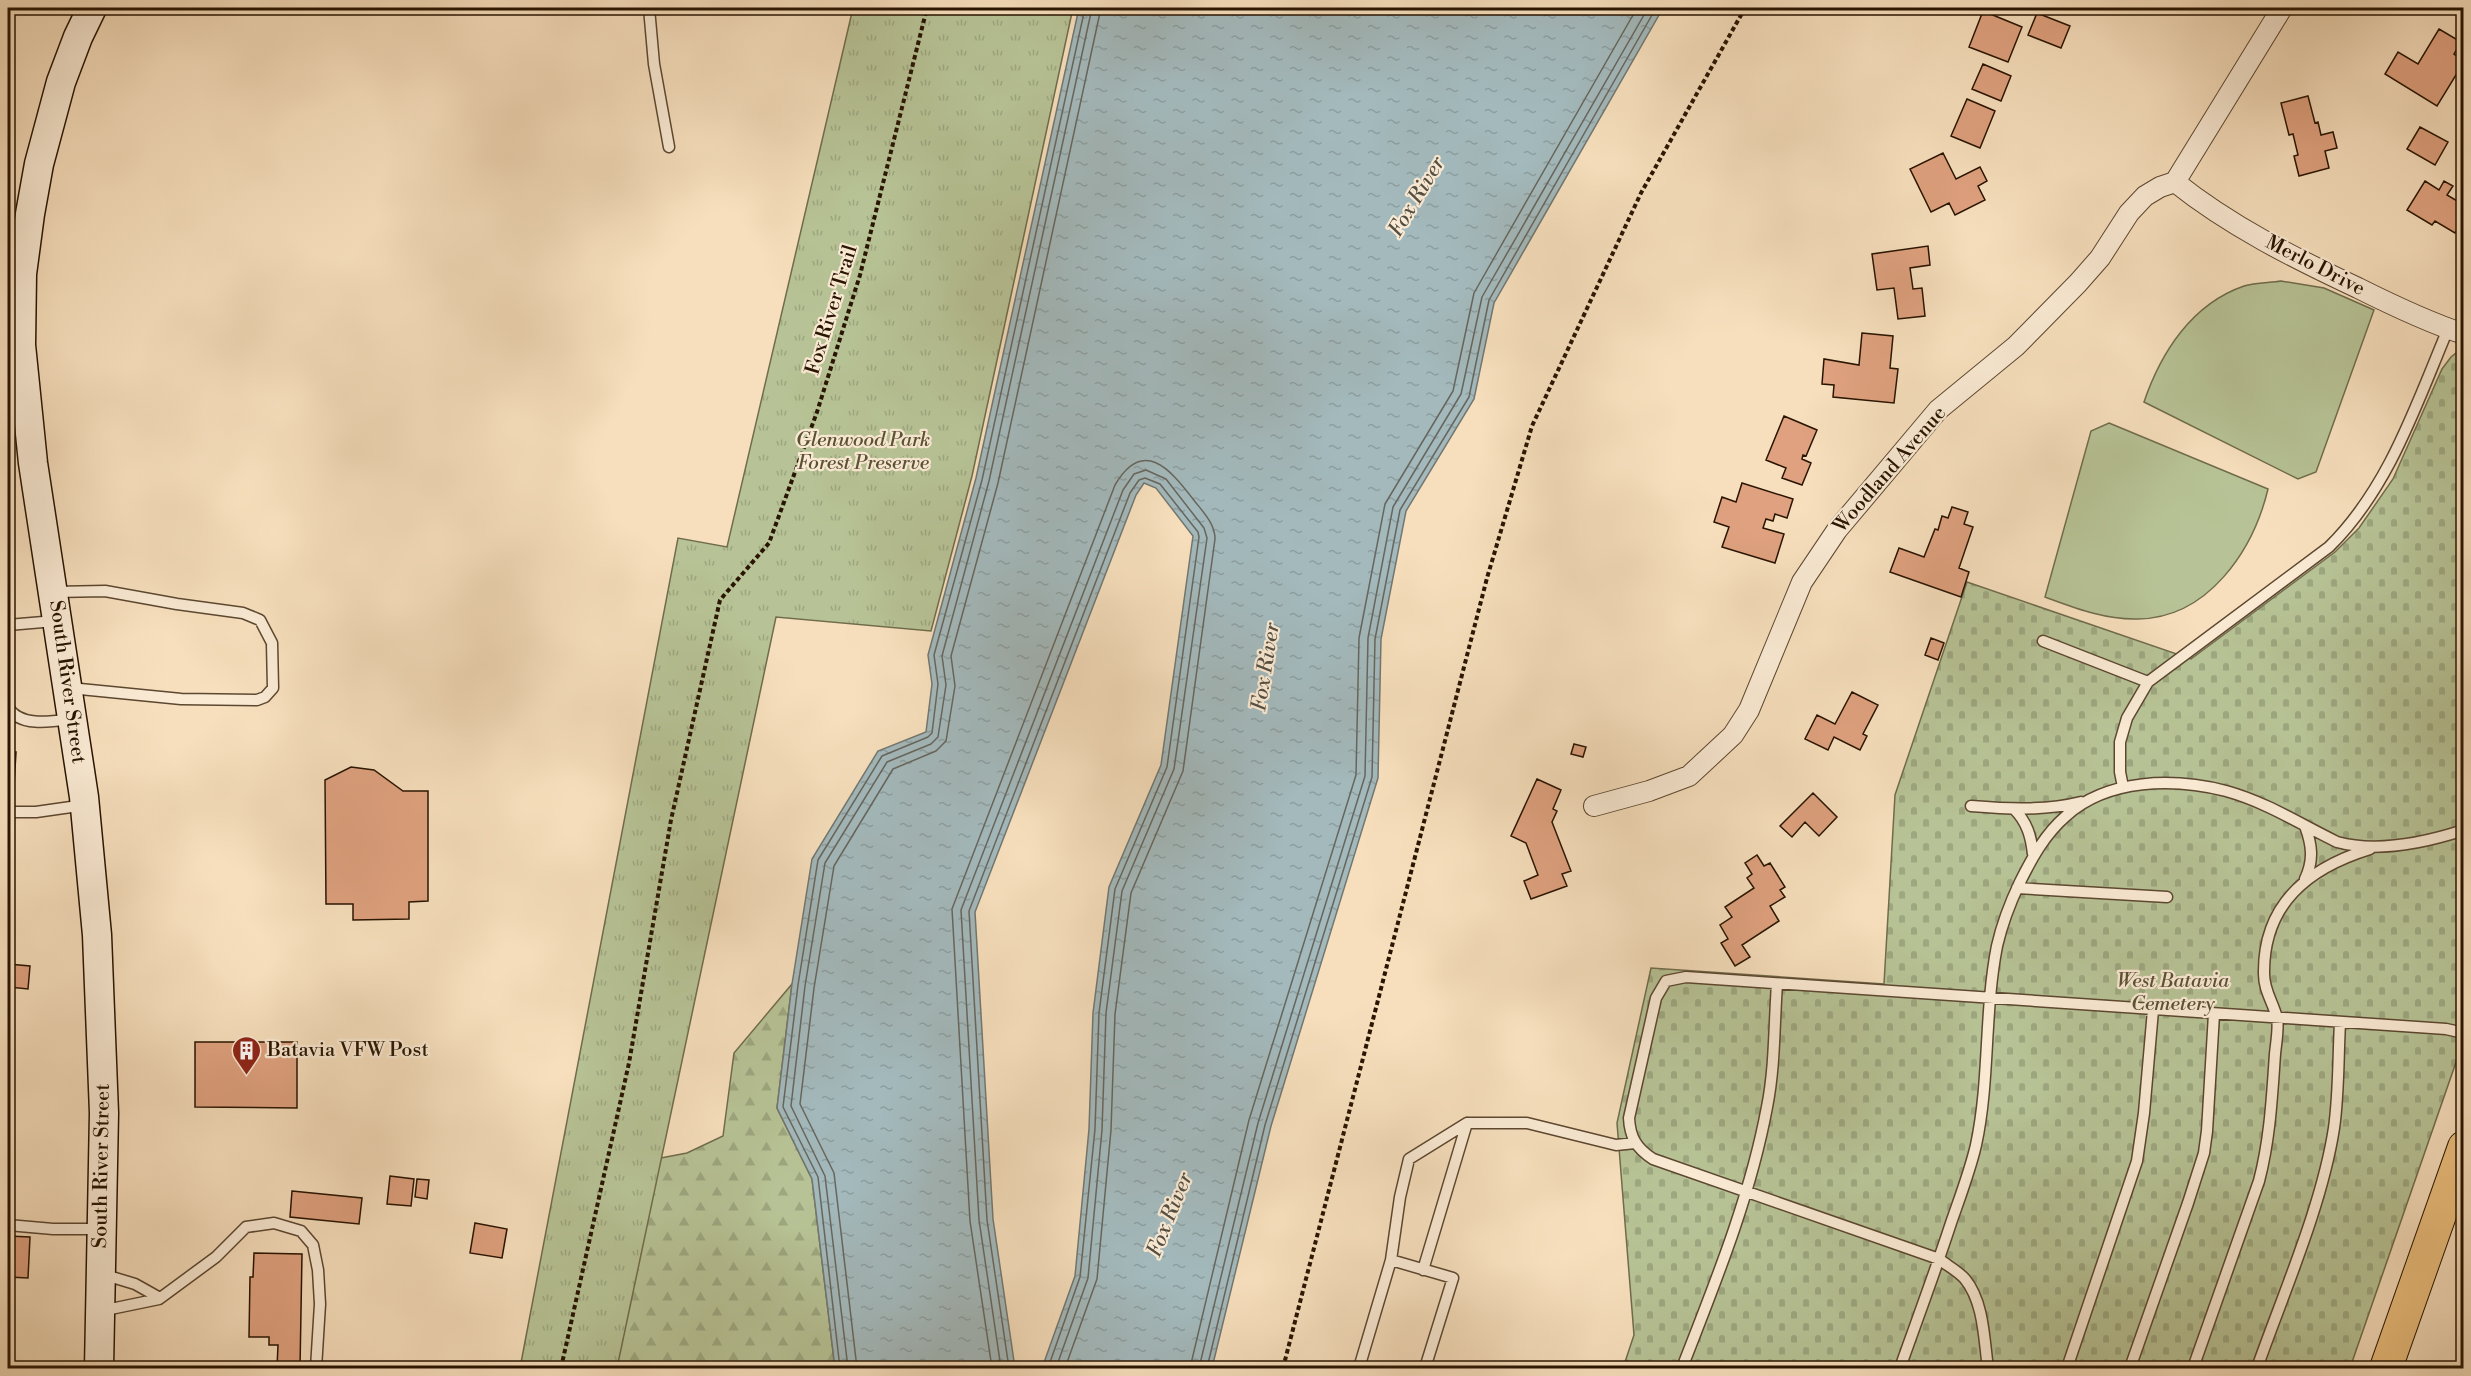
<svg xmlns="http://www.w3.org/2000/svg" width="2471" height="1376" font-family="'Libre Bodoni',serif">
  <style>
    .forest { fill: url(#forest-firs); stroke: #706c4c; stroke-width: 1.5 }
    .cemetery { fill: url(#cemetery-stones); stroke: #706c4c; stroke-width: 1.5 }
    .park { fill: url(#park-tufts); stroke: #706c4c; stroke-width: 1.5 }
    .pitch { fill: #b7c396; stroke: #706c4c; stroke-width: 1.5 }
    .water { fill: url(#water-ripples); stroke: #727771; stroke-width: 1.5 }
    .lines { fill: none; stroke-linecap: round; stroke-linejoin: round }
    .shore { stroke: #66665e; stroke-width: 1.5 }
    .building { fill: #dfa17f; stroke: #281401; stroke-width: 1.5 }
    .service-casing { stroke: #5c4730; stroke-width: 13 }
    .minor-casing { stroke: #5c4730; stroke-width: 22 }
    .secondary-casing { stroke: #281401; stroke-width: 31 }
    .primary-casing { stroke: #281401; stroke-width: 34 }
    .path { stroke: #281401; stroke-width: 4; stroke-dasharray: 4.5 3; stroke-linecap: butt }
    .service { stroke: #faead4; stroke-width: 10 }
    .minor { stroke: #faead4; stroke-width: 20 }
    .secondary { stroke: #faead4; stroke-width: 28 }
    .primary { stroke: #ecc07e; stroke-width: 32 }
    .labels { text-anchor: middle; dominant-baseline: central; stroke-width: 4.5; stroke-linejoin: round; paint-order: stroke }
    .street-label { font-size: 20px; fill: #281401; stroke: #faead4 }
    .park-label { font-size: 20px; font-style: italic; fill: #5a5135; stroke: #faead4 }
    .poi-label { font-size: 20px; fill: #281401; stroke: #faead4; text-anchor: start }
    .water-label { font-size: 21px; font-style: italic; fill: #534e42; stroke: #faead4 }
  </style>
  <defs>
    <pattern id="forest-firs" width="22" height="20" patternUnits="userSpaceOnUse" patternTransform="scale(1.5)"><rect width="22" height="20" fill="#b7c396"/><path d="M5 1l3.5 6h-7zM16 11l3.5 6h-7z" fill="#9da780"/></pattern>
    <pattern id="cemetery-stones" width="16" height="16" patternUnits="userSpaceOnUse" patternTransform="scale(1.5)"><rect width="16" height="16" fill="#b7c396"/><path d="M2 7V4a2 2 0 0 1 4 0v3zM10 15v-3a2 2 0 0 1 4 0v3z" fill="#9da780"/></pattern>
    <pattern id="park-tufts" width="24" height="20" patternUnits="userSpaceOnUse" patternTransform="scale(1.5)"><rect width="24" height="20" fill="#b7c396"/><path d="M3 7l-1-3M5 7V3M7 7l1-3M15 17l-1-3M17 17v-4M19 17l1-3" fill="none" stroke="#9da780"/></pattern>
    <pattern id="water-ripples" width="26" height="14" patternUnits="userSpaceOnUse" patternTransform="scale(1.5)"><rect width="26" height="14" fill="#a3b9bc"/><path d="M2 4q2-2 4 0t4 0M15 11q2-2 4 0t4 0" fill="none" stroke="#8c9ea0"/></pattern>
  </defs>
  <rect width="100%" height="100%" fill="#f7dfbd"/>
  <filter id="stains"><feTurbulence type="fractalNoise" baseFrequency=".00333" numOctaves="4"/><feColorMatrix values="0 0 0 0 .2 0 0 0 0 .09 0 0 0 0 .02 0 0 0 .5 -.17"/></filter>
  <radialGradient id="worn" r=".72"><stop offset=".6" stop-color="#630" stop-opacity="0"/><stop offset="1" stop-color="#630" stop-opacity=".3"/></radialGradient>
  <!-- forest -->
  <path class="forest" d="M 792,984 L 777,1108 L 812,1179 L 835,1368 L 576,1368 L 619,1166 L 687,1153 L 723,1136 L 734,1053 Z"/>
  <!-- cemetery -->
  <path class="cemetery" d="M 2460,350 L 2463,350 L 2463,1042 L 2350,1368 L 1623,1368 L 1634,1335 L 1617,1123 L 1651,968 L 1884,984 L 1895,795 L 1967,582 L 2191,659 L 2335,552 L 2359,528 L 2393,479 L 2442,369 L 2451,357 Z"/>
  <!-- park -->
  <path class="park" d="M 853,8 L 1073,8 L 972,476 L 931,631 L 776,617 L 617,1368 L 520,1368 L 678,538 L 727,547 Z"/>
  <!-- pitch -->
  <path class="pitch" d="M 2281,281 L 2324,288 L 2374,310 L 2316,472 L 2298,479 L 2144,402 C 2161,352 2192,304 2244,286 C 2256,282 2270,283 2281,281 Z
    M 2109,423 L 2268,489 C 2253,551 2208,618 2138,619 C 2105,620 2075,608 2045,597 L 2091,431 Z"/>
  <!-- water -->
  <path class="water" d="M 1079,8 L 1663,8 L 1494,303 L 1474,399 L 1406,511 L 1381,639 L 1378,778 L 1271,1126 L 1212,1368 L 1042,1368 L 1075,1276 L 1089,1129 L 1093,1013 L 1109,887 L 1161,765 L 1193,536 L 1156,488 L 1144,483 L 1136,495 L 975,912 L 993,1219 L 1015,1368 L 835,1368 L 812,1179 L 777,1108 L 792,984 L 812,859 L 878,751 L 926,732 L 932,684 L 928,655 L 976,478 Z"/>
  <g class="lines">
    <!-- shore -->
    <path class="shore" d="M 840,1368 L 818,1177 L 783,1107 L 798,985 L 818,860 L 882,756 L 928,737 L 932,733 L 938,684 L 934,655 L 982,480 L 1085,8
      M 848,1368 L 825,1176 L 791,1106 L 805,986 L 825,863 L 887,762 L 931,744 L 938,737 L 946,685 L 942,656 L 989,481 L 1092,8
      M 857,1368 L 834,1173 L 800,1104 L 814,988 L 834,866 L 893,769 L 936,751 L 946,741 L 955,686 L 951,656 L 998,483 L 1101,8
      M 992,1368 L 970,1221 L 952,909 L 1115,485 C 1143,437 1170,469 1193,499 C 1202,511 1215,523 1215,539 L 1183,771 L 1131,893 L 1115,1014 L 1111,1130 L 1097,1279 L 1065,1368
      M 1001,1368 L 979,1220 L 961,910 L 1123,490 L 1134,474 L 1146,470 L 1166,479 L 1204,528 L 1207,538 L 1174,769 L 1122,891 L 1106,1013 L 1102,1130 L 1088,1278 L 1056,1368
      M 1009,1368 L 987,1220 L 969,911 L 1130,493 L 1139,480 L 1145,478 L 1160,484 L 1198,532 L 1199,537 L 1167,767 L 1115,889 L 1099,1013 L 1095,1129 L 1080,1277 L 1048,1368
      M 1190,1368 L 1249,1120 L 1356,775 L 1359,638 L 1385,504 L 1453,391 L 1474,293 L 1637,8
      M 1199,1368 L 1258,1123 L 1365,776 L 1368,638 L 1393,507 L 1461,394 L 1482,297 L 1648,8
      M 1207,1368 L 1265,1125 L 1372,777 L 1375,639 L 1400,510 L 1469,397 L 1489,300 L 1656,8"/>
  </g>
  <!-- building -->
  <path class="building" d="M 1983,11 L 2022,27 L 2008,62 L 1969,47 Z
    M 2037,13 L 2070,26 L 2061,48 L 2028,35 Z
    M 2439,29 L 2461,42 L 2454,54 L 2464,62 L 2437,106 L 2385,74 L 2398,52 L 2418,64 Z
    M 1983,64 L 2011,76 L 2001,101 L 1972,89 Z
    M 2308,96 L 2315,123 L 2318,122 L 2321,135 L 2333,132 L 2337,148 L 2325,151 L 2329,168 L 2299,176 L 2294,156 L 2298,155 L 2293,134 L 2289,135 L 2281,103 Z
    M 1967,99 L 1995,111 L 1980,148 L 1951,136 Z
    M 2420,127 L 2448,142 L 2435,165 L 2407,149 Z
    M 1943,153 L 1956,179 L 1980,167 L 1987,181 L 1978,186 L 1985,200 L 1955,215 L 1949,203 L 1931,212 L 1910,169 Z
    M 2425,181 L 2439,190 L 2444,181 L 2453,186 L 2447,195 L 2464,205 L 2464,220 L 2455,233 L 2435,221 L 2432,225 L 2407,210 Z
    M 1928,246 L 1930,265 L 1910,268 L 1913,289 L 1922,288 L 1925,316 L 1898,319 L 1894,288 L 1877,290 L 1872,254 Z
    M 1862,333 L 1893,336 L 1890,368 L 1898,369 L 1894,403 L 1833,397 L 1834,385 L 1822,384 L 1824,359 L 1859,365 Z
    M 1784,416 L 1817,430 L 1806,456 L 1803,455 L 1802,459 L 1811,463 L 1802,485 L 1782,478 L 1786,468 L 1766,460 Z
    M 1742,483 L 1793,499 L 1787,518 L 1775,514 L 1773,521 L 1766,519 L 1763,528 L 1784,534 L 1775,563 L 1722,547 L 1729,527 L 1714,522 L 1722,497 L 1736,502 Z
    M 1952,507 L 1968,512 L 1964,524 L 1973,527 L 1959,568 L 1969,572 L 1961,597 L 1890,572 L 1899,548 L 1924,557 L 1935,529 L 1938,530 L 1942,516 L 1948,518 Z
    M 1931,638 L 1944,643 L 1938,660 L 1925,655 Z
    M 1852,692 L 1878,705 L 1863,734 L 1867,736 L 1860,750 L 1834,737 L 1828,750 L 1805,739 L 1817,715 L 1835,724 Z
    M 1574,744 L 1586,747 L 1583,757 L 1571,754 Z
    M 8,752 L 16,752 L 13,802 L 8,802 Z
    M 351,767 L 374,770 L 403,791 L 428,791 L 428,901 L 409,902 L 409,919 L 353,920 L 353,904 L 326,904 L 325,780 Z
    M 1537,779 L 1561,790 L 1553,809 L 1557,811 L 1552,822 L 1571,871 L 1562,874 L 1567,886 L 1531,899 L 1524,881 L 1538,875 L 1526,843 L 1511,836 Z
    M 1813,793 L 1837,817 L 1819,836 L 1805,822 L 1792,837 L 1780,826 Z
    M 1757,855 L 1764,866 L 1770,863 L 1785,887 L 1780,890 L 1785,897 L 1770,906 L 1779,921 L 1742,945 L 1750,957 L 1735,966 L 1721,943 L 1728,939 L 1720,925 L 1732,917 L 1725,907 L 1754,888 L 1747,878 L 1752,874 L 1745,863 Z
    M 8,964 L 30,966 L 28,989 L 9,987 L 8,1006 Z
    M 195,1042 L 297,1042 L 297,1108 L 195,1107 Z
    M 390,1176 L 414,1179 L 411,1206 L 387,1204 Z
    M 417,1179 L 429,1180 L 427,1199 L 415,1197 Z
    M 292,1191 L 362,1198 L 359,1224 L 290,1217 Z
    M 475,1223 L 507,1229 L 502,1258 L 470,1253 Z
    M 8,1236 L 30,1237 L 28,1278 L 8,1277 Z
    M 254,1253 L 302,1254 L 300,1368 L 277,1368 L 278,1345 L 269,1345 L 269,1337 L 249,1337 L 250,1277 L 253,1277 Z"/>
  <g class="lines">
    <defs>
      <path id="service" d="M 649,8 L 654,64 L 669,147
        M 54,592 L 105,591 L 177,604 L 243,613 L 260,620 L 272,643 L 273,688 L 265,697 L 257,700 L 181,699 L 70,688
        M 8,625 L 55,621
        M 2043,641 L 2148,682
        M 8,707 C 19,727 50,722 70,719
        M 2123,787 L 2120,772 L 2120,742 L 2127,718 L 2148,682 L 2329,547 C 2389,488 2416,405 2448,329
        M 1971,806 C 2008,809 2045,811 2081,802
        M 2014,809 C 2027,822 2031,836 2033,854
        M 8,812 L 36,812 L 85,805
        M 2305,826 C 2312,845 2314,860 2305,879
        M 2017,888 L 2167,897
        M 8,1225 L 53,1229 L 102,1229
        M 1391,1260 L 1453,1278 L 1425,1368
        M 1423,1270 L 1467,1123
        M 102,1274 L 135,1284 L 160,1298
        M 101,1311 L 159,1299 L 216,1257 L 246,1227 L 274,1223 L 301,1231 L 313,1245 L 318,1270 L 320,1304 L 316,1368
        M 1359,1368 L 1391,1260 L 1400,1197 L 1409,1159 L 1467,1123 L 1527,1123 L 1616,1145 L 1635,1143
        M 1682,1368 C 1715,1283 1750,1198 1767,1107 C 1775,1067 1774,1025 1777,984
        M 1900,1368 C 1917,1320 1935,1272 1951,1223 C 1960,1197 1970,1171 1976,1145 C 1990,1080 1984,1012 1997,946 C 2002,924 2010,903 2020,882 C 2032,858 2045,834 2066,816 C 2108,778 2174,778 2226,791 C 2266,802 2300,824 2337,842 C 2377,853 2424,843 2464,830
        M 1988,1368 C 1984,1340 1984,1302 1965,1279 C 1958,1271 1948,1266 1939,1259 L 1653,1159 C 1636,1148 1630,1137 1629,1118 L 1656,998 L 1666,981 L 1686,977 L 2446,1029 L 2464,1033
        M 2067,1368 L 2137,1161 L 2144,1113 L 2153,1010
        M 2130,1368 L 2188,1203 L 2204,1153 L 2207,1131 L 2214,1014
        M 2193,1368 L 2259,1181 C 2270,1139 2272,1097 2275,1054 C 2276,1043 2279,1028 2277,1018 C 2273,1002 2264,991 2264,974 C 2263,904 2308,868 2370,849
        M 2257,1368 C 2283,1294 2322,1206 2334,1128 C 2339,1093 2338,1058 2340,1023"/>
      <path id="minor" d="M 2175,182 C 2230,226 2294,258 2358,288 C 2392,305 2427,322 2464,334
        M 1594,806 L 1649,791 L 1689,776 L 1733,735 L 1749,710 L 1802,582 L 1837,530 L 1938,410 L 2016,346 L 2078,283 L 2100,258 L 2129,213 L 2145,196 L 2160,187 L 2175,182 L 2282,8"/>
      <path id="secondary" d="M 92,8 L 78,37 L 61,82 L 39,164 L 30,214 L 22,274 L 21,345 L 33,463 L 84,797 L 97,935 L 104,1113 L 99,1368"/>
      <path id="primary" d="M 2386,1368 L 2464,1147"/>
    </defs>
    <!-- service casing -->
    <use href="#service" class="service-casing"/>
    <!-- minor casing -->
    <use href="#minor" class="minor-casing"/>
    <!-- secondary casing -->
    <use href="#secondary" class="secondary-casing"/>
    <!-- primary casing -->
    <use href="#primary" class="primary-casing"/>
    <!-- path -->
    <path class="path" d="M 561,1368 L 629,1063 L 671,820 L 720,600 L 769,543 L 817,412 L 860,275 L 927,8
      M 1283,1368 L 1487,578 L 1532,426 L 1641,193 L 1745,8"/>
    <!-- service -->
    <use href="#service" class="service"/>
    <!-- minor -->
    <use href="#minor" class="minor"/>
    <!-- secondary -->
    <use href="#secondary" class="secondary"/>
    <!-- primary -->
    <use href="#primary" class="primary"/>
  </g>
  <!-- icons -->
  <defs>
    <symbol id="building-pin" viewBox="-11 -11 22 30"><path d="M0 17L-7.5 6A9.5 9.5 0 1 1 7.5 6Z" fill="#8f2418" stroke="#faead4"/><path d="M-4-6H4V6H1V3H-1V6H-4ZM-2.5-4.3h1.7v1.8h-1.7ZM.8-4.3h1.7v1.8H.8ZM-2.5-1h1.7V.8h-1.7ZM.8-1h1.7V.8H.8Z" fill="#fff"/></symbol>
  </defs>
  <g fill-rule="evenodd">
    <use href="#building-pin" x="230" y="1034" width="33" height="45"/>
  </g>
  <g class="labels">
    <!-- street labels -->
    <g class="street-label">
      <text transform="translate(2315 266) rotate(27)">Merlo Drive</text>
      <text transform="translate(832 310) rotate(-73)">Fox River Trail</text>
      <text transform="translate(1890 470) rotate(-49)">Woodland Avenue</text>
      <text transform="translate(67 682) rotate(82)">South River Street</text>
      <text transform="translate(102 1166) rotate(-89)">South River Street</text>
    </g>
    <!-- park labels -->
    <g class="park-label">
      <text x="863" y="440">Glenwood Park<tspan x="863" dy="23">Forest Preserve</tspan></text>
      <text x="2173" y="981">West Batavia<tspan x="2173" dy="23">Cemetery</tspan></text>
    </g>
    <!-- poi labels -->
    <g class="poi-label">
      <text x="267" y="1050">Batavia VFW Post</text>
    </g>
    <!-- water labels -->
    <g class="water-label">
      <text transform="translate(1417 197) rotate(-59)">Fox River</text>
      <text transform="translate(1266 667) rotate(-81)">Fox River</text>
      <text transform="translate(1170 1215) rotate(-68)">Fox River</text>
    </g>
  </g>
  <!-- margin -->
  <rect width="2471" height="1376" fill="none" stroke="#f7dfbd" stroke-width="30"/>
  <rect x="9" y="9" width="2453" height="1358" fill="none" stroke="#281401" stroke-width="3"/>
  <rect x="15" y="15" width="2441" height="1346" fill="none" stroke="#281401" stroke-width="1.5"/>
  <rect width="100%" height="100%" filter="url(#stains)"/>
  <rect width="100%" height="100%" fill="url(#worn)"/>
</svg>
